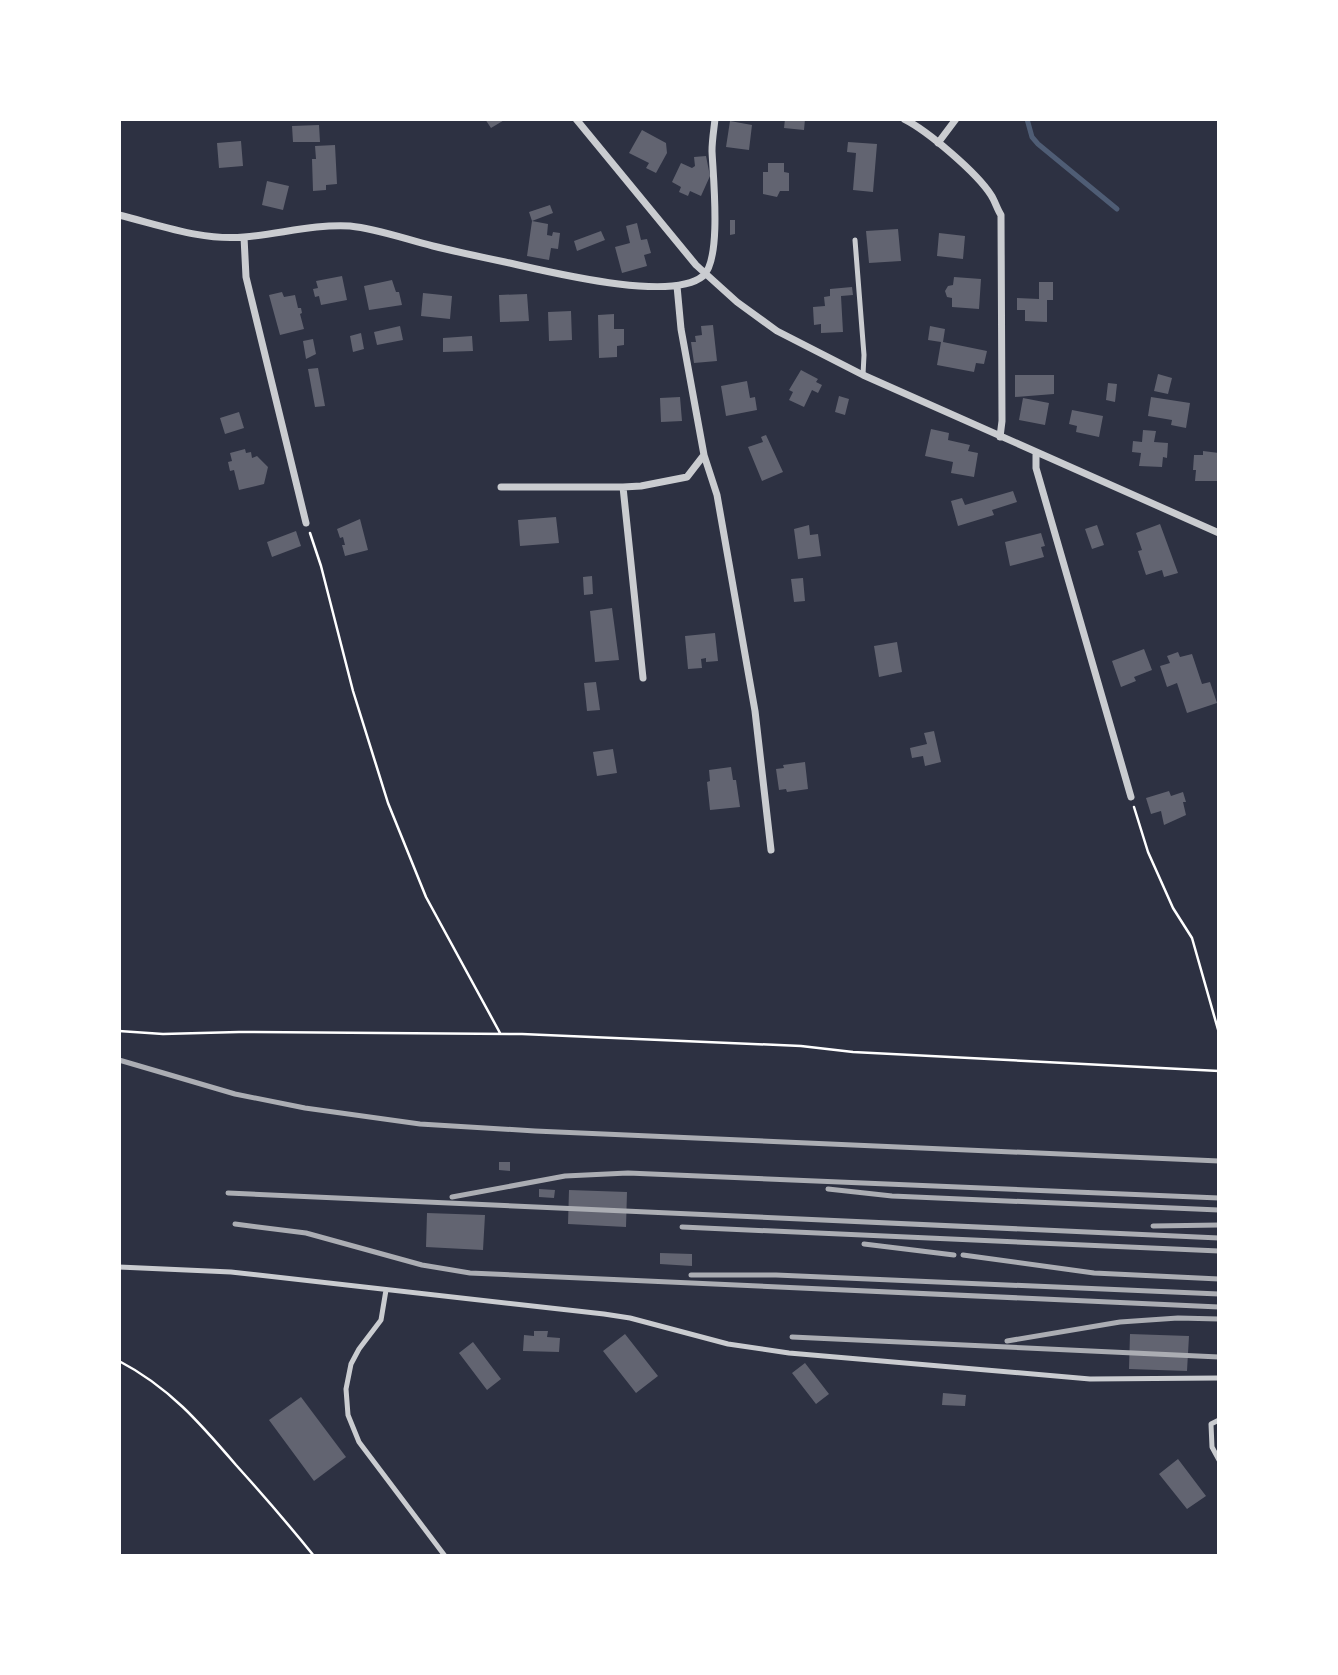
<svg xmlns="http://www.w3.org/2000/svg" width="1338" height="1675" font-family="'Alegreya Sans',sans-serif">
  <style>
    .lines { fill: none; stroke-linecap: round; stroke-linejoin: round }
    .stream { stroke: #4f5d75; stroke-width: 5 }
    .building { fill: #626471 }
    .path { stroke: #fff; stroke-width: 2.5 }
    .service { stroke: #caccd0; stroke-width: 5 }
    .minor { stroke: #caccd0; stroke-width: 7 }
    .rail { stroke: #abadb3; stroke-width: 5 }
  </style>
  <rect width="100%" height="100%" fill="#2d3142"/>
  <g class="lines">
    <!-- stream -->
    <path class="stream" d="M 1027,119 L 1032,137 L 1038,144 L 1117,209"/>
  </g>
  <!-- building -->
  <path class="building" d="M 485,119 L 506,119 L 491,128 Z
    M 785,119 L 805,119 L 804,130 L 784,128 Z
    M 730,121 L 752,125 L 749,150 L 726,147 Z
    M 319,125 L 320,142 L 293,142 L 292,126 Z
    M 642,130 L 666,143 L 667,153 L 656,173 L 646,168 L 649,163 L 629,153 Z
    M 241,141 L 243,166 L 219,168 L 217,143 Z
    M 848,142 L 877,144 L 873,192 L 853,190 L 856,153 L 847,152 Z
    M 335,145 L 337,184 L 326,185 L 326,190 L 313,191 L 312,159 L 316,159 L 315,146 Z
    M 706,156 L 710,176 L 701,196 L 690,191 L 688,196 L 679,192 L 681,187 L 672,182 L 681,163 L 692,168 L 695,166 L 694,157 Z
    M 768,163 L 784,163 L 784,172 L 789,173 L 789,191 L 780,191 L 777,197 L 763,194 L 763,172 L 768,172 Z
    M 267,181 L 289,186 L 283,210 L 262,205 Z
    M 550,205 L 553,213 L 532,221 L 529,212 Z
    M 730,220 L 735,220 L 735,234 L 730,235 Z
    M 532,221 L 548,224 L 547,235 L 552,236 L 553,232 L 560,233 L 558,249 L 551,248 L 549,260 L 527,256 Z
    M 637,223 L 641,240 L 647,239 L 651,253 L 644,255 L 647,266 L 622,273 L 615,247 L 630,243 L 626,226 Z
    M 898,229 L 901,261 L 869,263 L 866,231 Z
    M 601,231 L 605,240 L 577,251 L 574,241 Z
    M 939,233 L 965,236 L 963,259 L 937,256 Z
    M 342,276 L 347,300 L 321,305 L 319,296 L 315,297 L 313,289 L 318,288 L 316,281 Z
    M 954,277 L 981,279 L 979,309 L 952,307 L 952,298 L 947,297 L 945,291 L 948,286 L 953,285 Z
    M 392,280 L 396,292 L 399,292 L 402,305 L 369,310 L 364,286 Z
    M 1039,282 L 1053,282 L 1053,300 L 1047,300 L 1047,322 L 1025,321 L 1025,310 L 1017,310 L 1017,298 L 1039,299 Z
    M 852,287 L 853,295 L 841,296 L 843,332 L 821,333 L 821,324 L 814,325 L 813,307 L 825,306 L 824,297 L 830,296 L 830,289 Z
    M 282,292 L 284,297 L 295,295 L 298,308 L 301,308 L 302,313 L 300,314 L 304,329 L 280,335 L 269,295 Z
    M 423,293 L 452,296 L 450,319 L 421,316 Z
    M 527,294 L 529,321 L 500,322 L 499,295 Z
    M 571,311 L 572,340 L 549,341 L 548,312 Z
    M 614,314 L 614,329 L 624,329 L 624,345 L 617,346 L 617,357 L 599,358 L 598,315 Z
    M 713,325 L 717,361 L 694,363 L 691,342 L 696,342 L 695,336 L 702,335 L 701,326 Z
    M 400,326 L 403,340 L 377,345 L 374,332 Z
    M 930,326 L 945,329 L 943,342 L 987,351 L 984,364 L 976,363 L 974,372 L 937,365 L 941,342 L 928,340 Z
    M 361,333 L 364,349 L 353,352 L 350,336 Z
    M 472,336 L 473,351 L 443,352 L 443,338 Z
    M 313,339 L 316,354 L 306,359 L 303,341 Z
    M 318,368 L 325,406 L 315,407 L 308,369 Z
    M 801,370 L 818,379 L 816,382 L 822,385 L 818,393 L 812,390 L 804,407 L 789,400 L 793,392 L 789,390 Z
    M 1158,374 L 1172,378 L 1168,394 L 1154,391 Z
    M 1015,375 L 1054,375 L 1054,394 L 1015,397 Z
    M 747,381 L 750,398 L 755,397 L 757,410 L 726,416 L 721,386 Z
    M 1108,383 L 1117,384 L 1115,402 L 1106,400 Z
    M 839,396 L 849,399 L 845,415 L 835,412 Z
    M 680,397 L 682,421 L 661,422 L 660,398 Z
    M 1151,397 L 1190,403 L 1186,428 L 1171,425 L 1172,420 L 1148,416 Z
    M 1023,398 L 1049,403 L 1045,425 L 1019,420 Z
    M 1072,410 L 1103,416 L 1099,437 L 1076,432 L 1077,426 L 1069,424 Z
    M 239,412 L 244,428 L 225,434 L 220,418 Z
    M 931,429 L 949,433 L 948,440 L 970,445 L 968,451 L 978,453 L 974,477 L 951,473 L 953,462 L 925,456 Z
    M 1143,430 L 1156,431 L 1154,442 L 1168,443 L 1167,458 L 1163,457 L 1162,467 L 1139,466 L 1141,453 L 1132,452 L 1133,441 L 1142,442 Z
    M 766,435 L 783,472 L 762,481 L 748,447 L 763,442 L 761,437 Z
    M 245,449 L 246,453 L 251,452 L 252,458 L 257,456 L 268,467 L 264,484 L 239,490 L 234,470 L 230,471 L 228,462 L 232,461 L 230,453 Z
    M 1203,451 L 1219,453 L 1219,481 L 1195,481 L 1196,470 L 1193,470 L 1194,455 L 1203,455 Z
    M 1013,491 L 1017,502 L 992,510 L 994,515 L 958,526 L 951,501 L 962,498 L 965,505 Z
    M 556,517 L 559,543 L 520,546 L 518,520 Z
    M 360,519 L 368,550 L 345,556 L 342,545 L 345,545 L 343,537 L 340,538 L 337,529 Z
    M 1160,524 L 1178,573 L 1164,577 L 1162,570 L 1146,575 L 1138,551 L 1142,550 L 1136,533 Z
    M 809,525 L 810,535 L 818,534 L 821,556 L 798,559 L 794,529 Z
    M 1097,525 L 1104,545 L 1092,549 L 1085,529 Z
    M 296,531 L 301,546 L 272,557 L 267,542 Z
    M 1041,533 L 1045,546 L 1041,547 L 1044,557 L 1010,566 L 1005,542 Z
    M 592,576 L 593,594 L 584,595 L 583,577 Z
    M 803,578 L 805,601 L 794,602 L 791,579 Z
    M 612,608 L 619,660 L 595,662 L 590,611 Z
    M 715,633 L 718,661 L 706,662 L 706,658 L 701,659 L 702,668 L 688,669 L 685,636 Z
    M 897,642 L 902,672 L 879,677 L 874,646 Z
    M 1144,649 L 1152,670 L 1134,677 L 1136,681 L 1121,687 L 1112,661 Z
    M 1178,652 L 1180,657 L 1192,654 L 1202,684 L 1210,682 L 1217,703 L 1187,713 L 1177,683 L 1167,687 L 1160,666 L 1170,663 L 1167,656 Z
    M 596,682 L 600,710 L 587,711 L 584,683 Z
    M 934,731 L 941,762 L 925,766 L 923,756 L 912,758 L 910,748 L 927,744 L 924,733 Z
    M 613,749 L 617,773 L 597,776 L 593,752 Z
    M 805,762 L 808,789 L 787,792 L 786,789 L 779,790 L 776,769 L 784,768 L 783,765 Z
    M 731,767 L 733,780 L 736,780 L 740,807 L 710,810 L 707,782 L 710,781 L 709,770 Z
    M 1169,791 L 1171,796 L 1183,792 L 1186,802 L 1183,802 L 1186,815 L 1164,825 L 1161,811 L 1151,814 L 1146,798 Z
    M 499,1162 L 510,1162 L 510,1171 L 499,1170 Z
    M 539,1189 L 555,1190 L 554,1198 L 539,1197 Z
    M 569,1190 L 627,1192 L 626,1227 L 568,1224 Z
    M 427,1213 L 485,1215 L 483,1250 L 426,1247 Z
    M 660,1253 L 692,1254 L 692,1266 L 660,1264 Z
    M 534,1331 L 548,1331 L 547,1337 L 560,1338 L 559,1352 L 523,1351 L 524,1335 L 534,1336 Z
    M 625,1334 L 658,1376 L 636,1393 L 603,1351 Z
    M 1130,1334 L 1189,1336 L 1187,1371 L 1129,1369 Z
    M 473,1342 L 501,1379 L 487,1390 L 459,1353 Z
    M 805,1363 L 829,1394 L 816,1404 L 792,1373 Z
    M 943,1393 L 966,1395 L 965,1406 L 942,1405 Z
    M 301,1397 L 346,1457 L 314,1481 L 269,1420 Z
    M 1178,1459 L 1206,1496 L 1187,1509 L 1159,1474 Z"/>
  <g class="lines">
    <!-- path -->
    <path class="path" d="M 310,533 L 321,566 L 353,691 L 388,803 L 426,897 L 500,1033
      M 1134,807 L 1148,852 L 1173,908 L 1192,938 L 1219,1033
      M 119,1031 L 163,1034 L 239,1032 L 522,1034 L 801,1046 L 853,1052 L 1219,1071
      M 119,1361 C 169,1387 200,1423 236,1465 C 263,1495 289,1525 314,1556"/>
    <!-- service -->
    <path class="service" d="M 855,240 L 864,355 L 863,375
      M 119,1267 L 231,1272 L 604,1314 L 630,1318 L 728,1344 L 789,1353 L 1090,1379 L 1219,1378
      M 386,1290 L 381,1320 L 359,1349 L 351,1364 L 346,1389 L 348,1415 L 359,1442 L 445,1556
      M 1219,1420 L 1211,1424 L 1212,1447 L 1219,1460"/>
    <!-- minor -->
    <path class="minor" d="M 576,119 L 696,265 L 737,302 L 777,331 L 863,375 L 1219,533
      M 904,119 C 928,131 977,173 991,195 C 995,201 997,209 1001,215 L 1002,421 L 1000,437
      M 938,143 L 956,119
      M 119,215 C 160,225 202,241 244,237 C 280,234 314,224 350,226 C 378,229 405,239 433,246 C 457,252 481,257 505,262 C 546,271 671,303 703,276 C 722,260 713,176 712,151 C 712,140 714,129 715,119
      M 244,237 L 246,277 L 306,523
      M 677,286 L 681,329 L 704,455
      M 1036,453 L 1036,468 L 1131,797
      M 501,487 L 623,487
      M 643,678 L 623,487 L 641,486 L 687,477 L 704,455 L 717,495 L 755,711 L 771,850"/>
    <!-- rail -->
    <path class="rail" d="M 119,1060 L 235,1094 L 305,1108 L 420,1124 L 535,1131 L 1219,1161
      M 828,1189 L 892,1196 L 1219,1210
      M 228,1193 L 1219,1238
      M 452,1197 L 565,1176 L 628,1173 L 1219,1198
      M 235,1224 L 306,1233 L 422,1265 L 470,1273 L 1219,1307
      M 1153,1226 L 1219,1225
      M 682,1227 L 1219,1251
      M 864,1244 L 954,1255
      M 963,1255 L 1094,1273 L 1219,1279
      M 691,1275 L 776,1275 L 1219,1294
      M 792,1337 L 1219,1357
      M 1007,1341 L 1120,1322 L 1178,1318 L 1219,1319"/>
  </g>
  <!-- border -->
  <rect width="1338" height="1675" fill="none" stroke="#ffffff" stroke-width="242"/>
</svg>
